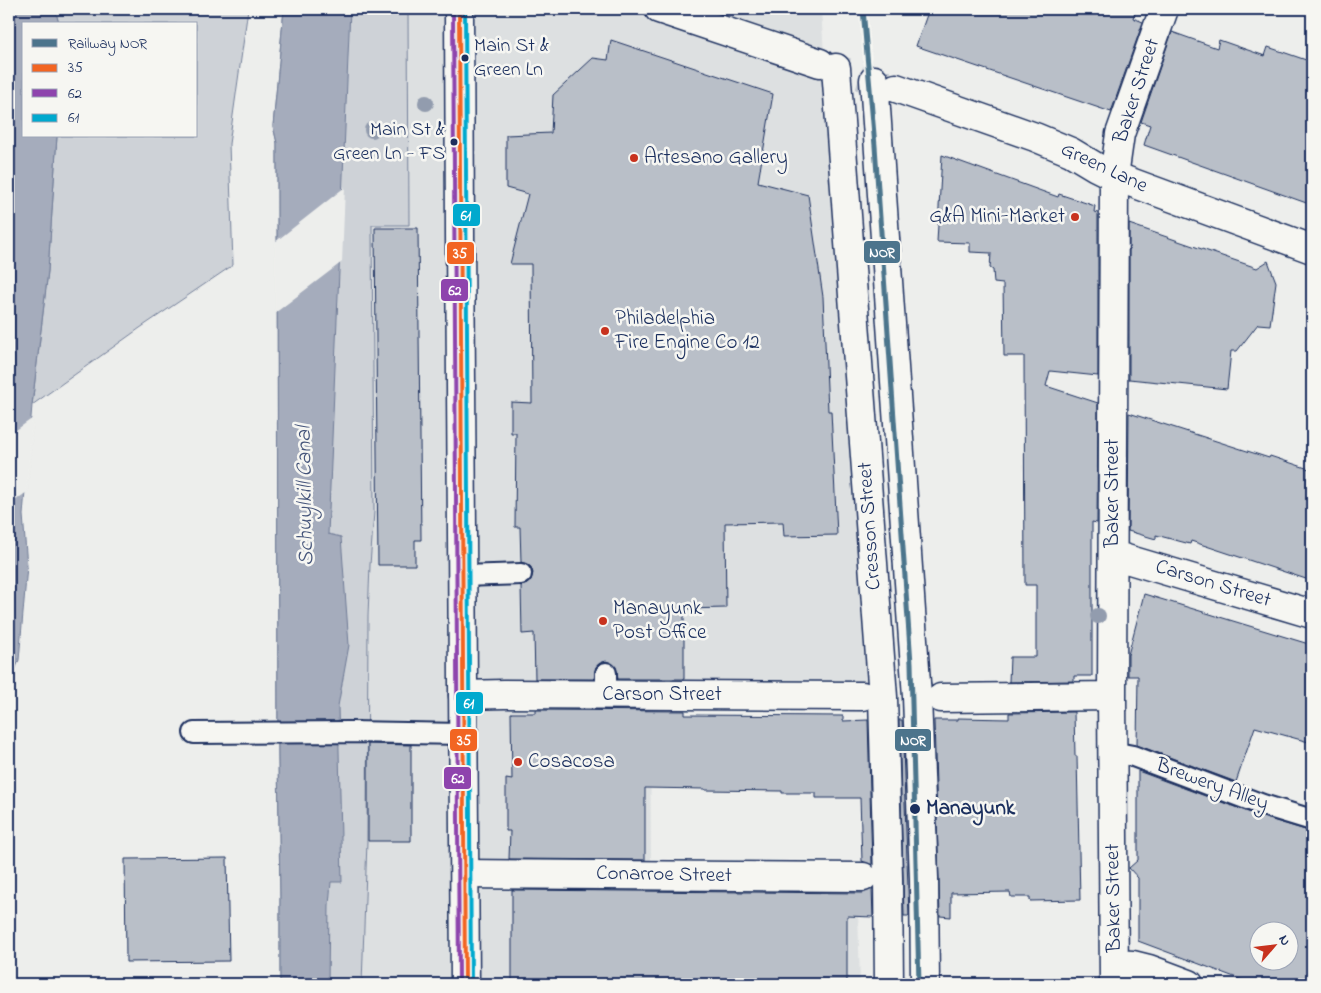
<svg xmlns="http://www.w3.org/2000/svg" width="1321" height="993" font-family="'Indie Flower',sans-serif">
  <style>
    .built { fill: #dde0e1 }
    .green { fill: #ced2d7; stroke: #74809a }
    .water { fill: #a5acbc; stroke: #6e7a96 }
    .pier { fill: #edeeec }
    .building { fill: #b9bfc8; stroke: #1b2f5e; fill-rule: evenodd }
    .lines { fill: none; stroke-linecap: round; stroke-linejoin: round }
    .street-tunnel { stroke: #c3c8d0; stroke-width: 28; stroke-dasharray: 28 14; stroke-linecap: butt }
    .secondary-tunnel { stroke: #c3c8d0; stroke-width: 28; stroke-dasharray: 28 14; stroke-linecap: butt }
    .lane-casing { stroke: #1b2f5e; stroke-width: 24 }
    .street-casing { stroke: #1b2f5e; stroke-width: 31 }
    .secondary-casing { stroke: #1b2f5e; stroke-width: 31 }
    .lane { stroke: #f6f6f2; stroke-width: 20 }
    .street { stroke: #f6f6f2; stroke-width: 28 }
    .secondary { stroke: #f6f6f2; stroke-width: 28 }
    .bus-1-casing { stroke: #f6f6f2; stroke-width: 8 }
    .bus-2-casing { stroke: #f6f6f2; stroke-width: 8 }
    .bus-3-casing { stroke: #f6f6f2; stroke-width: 8 }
    .bus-1 { stroke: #f26522; stroke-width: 4 }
    .bus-2 { stroke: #8e44ad; stroke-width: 4 }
    .bus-3 { stroke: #00a9ce; stroke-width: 4 }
    .rail-1-casing { stroke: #f6f6f2; stroke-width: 9 }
    .rail-1 { stroke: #4c748c; stroke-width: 5 }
    .tree { fill: #929cae }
    .bus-dot { fill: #1b2f5e; stroke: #f6f6f2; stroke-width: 2 }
    .poi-dot { fill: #c8321e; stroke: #f6f6f2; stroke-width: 2 }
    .labels { text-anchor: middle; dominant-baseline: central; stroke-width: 5; stroke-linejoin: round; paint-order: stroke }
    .bus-label { font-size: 20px; fill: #1b2f5e; stroke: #f6f6f2; text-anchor: start }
    .street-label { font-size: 21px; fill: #1b2f5e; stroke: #f6f6f2 }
    .poi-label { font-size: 21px; fill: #1b2f5e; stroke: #f6f6f2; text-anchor: start }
    .stop-label { font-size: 21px; font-weight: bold; fill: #1b2f5e; stroke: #f6f6f2; text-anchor: start }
    .water-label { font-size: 22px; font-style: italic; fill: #44547a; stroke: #f6f6f2 }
    .line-badge { stroke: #f6f6f2; stroke-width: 2 }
    .badge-label { font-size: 14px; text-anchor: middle; font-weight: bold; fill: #fff }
  </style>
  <rect width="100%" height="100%" fill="#edeeec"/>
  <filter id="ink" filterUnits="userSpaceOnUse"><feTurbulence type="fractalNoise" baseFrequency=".02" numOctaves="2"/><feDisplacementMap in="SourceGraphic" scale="10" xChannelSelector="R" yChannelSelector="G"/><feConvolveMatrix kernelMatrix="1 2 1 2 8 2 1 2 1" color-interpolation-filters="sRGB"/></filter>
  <g filter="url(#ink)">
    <!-- built -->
    <path class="built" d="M 408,9 L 818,9 L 821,10 L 868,704 L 650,699 L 651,869 L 857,872 L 860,984 L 362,984 L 367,841 L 368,616 L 370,565 L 374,512 L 372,225 L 409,225 Z"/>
    <!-- green -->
    <path class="green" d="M 55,9 L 248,9 L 229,144 L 233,265 L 140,328 L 32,405 L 48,271 L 57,136 L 196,136 L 196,24 L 59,24 Z
      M 284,9 L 408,9 L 409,225 L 372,225 L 374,512 L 370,565 L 368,616 L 367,841 L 362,984 L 280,984 L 280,896 L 278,756 L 277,143 L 273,126 Z"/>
    <!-- water -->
    <path class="water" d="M 9,9 L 55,9 L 59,24 L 24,24 L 24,136 L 57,136 L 48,271 L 32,405 L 23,515 L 27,566 L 19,660 L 9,685 Z
      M 284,9 L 350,9 L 328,534 L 341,537 L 349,645 L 338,706 L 342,882 L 331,882 L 329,905 L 328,984 L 280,984 L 280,896 L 278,756 L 277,143 L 273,126 Z"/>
    <!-- pier -->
    <path class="pier" d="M 345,187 L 342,262 L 275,313 L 275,242 Z
      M 33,418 L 27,492 L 9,505 L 9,435 Z"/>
    <!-- building -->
    <path class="building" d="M 929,9 L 1136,9 L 1133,18 L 1143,22 L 1111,112 L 916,46 Z
      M 1172,32 L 1217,48 L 1219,40 L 1265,56 L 1268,47 L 1312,62 L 1312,205 L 1144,145 L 1150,125 L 1141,122 Z
      M 611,40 L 773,94 L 758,182 L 808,195 L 823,297 L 828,411 L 831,411 L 837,535 L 784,536 L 783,522 L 725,523 L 726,608 L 684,609 L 684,679 L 618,679 L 616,667 L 611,663 L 606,661 L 601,663 L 596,667 L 594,679 L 535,679 L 534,633 L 522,634 L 521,586 L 527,584 L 531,580 L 533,573 L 531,567 L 527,564 L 521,562 L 520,527 L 515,527 L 516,433 L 511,433 L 511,402 L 532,403 L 531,264 L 510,264 L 528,194 L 506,188 L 506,135 L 551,133 L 553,95 L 593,58 L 608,60 Z
      M 942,155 L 1058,197 L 1059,194 L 1095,206 L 1094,212 L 1098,213 L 1098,376 L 1050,371 L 1046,386 L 1098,403 L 1097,523 L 1092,522 L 1092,676 L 1074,676 L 1074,681 L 1009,682 L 1010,657 L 1036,657 L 1036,585 L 1025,585 L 1024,356 L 1004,356 L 1003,284 L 994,283 L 993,270 L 990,268 L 991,253 L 970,252 L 970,243 L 937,242 Z
      M 1129,224 L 1257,268 L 1268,261 L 1276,282 L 1270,325 L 1258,324 L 1237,351 L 1231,351 L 1227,389 L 1129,379 Z
      M 375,228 L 418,228 L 421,540 L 415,540 L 415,565 L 378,565 Z
      M 1129,413 L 1269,458 L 1270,456 L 1312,470 L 1312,581 L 1191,541 L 1190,544 L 1156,535 L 1156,539 L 1128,531 Z
      M 1144,594 L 1312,645 L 1312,743 L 1255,727 L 1236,782 L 1137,745 L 1138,676 L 1128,676 L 1128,655 Z
      M 536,710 L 685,711 L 685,715 L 843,716 L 843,721 L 868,720 L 872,865 L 862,861 L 860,798 L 816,798 L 816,793 L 782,793 L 782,791 L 705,790 L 705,789 L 645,788 L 645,860 L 509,859 L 510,831 L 506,831 L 506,779 L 512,780 L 511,713 L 536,713 Z
      M 1074,712 L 1075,756 L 1077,756 L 1080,900 L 1030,901 L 1030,897 L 1011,897 L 1010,892 L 951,893 L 951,917 L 940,916 L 934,720 L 958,720 L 958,718 L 1009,719 L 1009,713 Z
      M 899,720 L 902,720 L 909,916 L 904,916 Z
      M 368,744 L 411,745 L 411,841 L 368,841 Z
      M 1138,771 L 1259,816 L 1312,832 L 1312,984 L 1253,984 L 1138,941 L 1138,878 L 1129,868 L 1138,860 ZM 1258,930 L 1288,930 L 1288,960 L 1258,960 Z
      M 227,858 L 229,961 L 126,962 L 125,859 Z
      M 872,889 L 873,917 L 847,916 L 847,984 L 512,984 L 512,890 L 863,893 Z"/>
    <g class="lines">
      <!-- street-tunnel -->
      <path class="street-tunnel" d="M 862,696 L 941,698"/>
      <!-- secondary-tunnel -->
      <path class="secondary-tunnel" d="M 820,63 L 896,88"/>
      <defs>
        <path id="lane" d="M 462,576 L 521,574
          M 606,673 L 606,695
          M 194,733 L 350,732 L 463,734
          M 1112,752 L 1133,756 L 1263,805 L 1312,820"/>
        <path id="street" d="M 836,68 L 883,697 L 888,878 L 889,984
          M 874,80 L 917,697 L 924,878 L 925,984
          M 1113,555 L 1312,614
          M 463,695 L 504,694 L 862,696
          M 941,698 L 1112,696
          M 465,874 L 863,877
          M 1115,964 L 1133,965 L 1149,969 L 1189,984
          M 1114,984 L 1112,696 L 1114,176 L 1120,134 L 1164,9"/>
        <path id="secondary" d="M 459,9 L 460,234 L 465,984
          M 659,9 L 820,63
          M 896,88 L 1035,137 L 1071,152 L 1096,167 L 1114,176 L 1312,249"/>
      </defs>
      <!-- lane casing -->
      <use href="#lane" class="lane-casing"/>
      <!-- street casing -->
      <use href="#street" class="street-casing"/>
      <!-- secondary casing -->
      <use href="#secondary" class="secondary-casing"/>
      <!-- lane -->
      <use href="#lane" class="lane"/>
      <!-- street -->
      <use href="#street" class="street"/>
      <!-- secondary -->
      <use href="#secondary" class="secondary"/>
      <defs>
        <path id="bus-1" d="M 459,9 L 465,984"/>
        <path id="bus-2" d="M 453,9 L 459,984"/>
        <path id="bus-3" d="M 465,9 L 471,984"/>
      </defs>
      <!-- bus-1 casing -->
      <use href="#bus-1" class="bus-1-casing"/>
      <!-- bus-2 casing -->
      <use href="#bus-2" class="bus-2-casing"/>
      <!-- bus-3 casing -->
      <use href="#bus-3" class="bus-3-casing"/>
      <!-- bus-1 -->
      <use href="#bus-1" class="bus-1"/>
      <!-- bus-2 -->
      <use href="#bus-2" class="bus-2"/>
      <!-- bus-3 -->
      <use href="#bus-3" class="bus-3"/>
      <defs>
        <path id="rail-1" d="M 863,9 L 875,146 L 911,663 L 919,984"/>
      </defs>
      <!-- rail-1 casing -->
      <use href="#rail-1" class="rail-1-casing"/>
      <!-- rail-1 -->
      <use href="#rail-1" class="rail-1"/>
    </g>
    <!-- trees -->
    <g class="tree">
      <circle cx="426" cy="103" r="8"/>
      <circle cx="372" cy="130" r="8"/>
      <circle cx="1098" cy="616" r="8"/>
    </g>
  </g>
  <!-- markers -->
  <g class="bus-dot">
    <circle cx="465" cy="58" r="4.5"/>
    <circle cx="454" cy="142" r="4.5"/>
    <circle cx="915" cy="809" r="6"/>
  </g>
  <g class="poi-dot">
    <circle cx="634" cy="158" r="5"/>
    <circle cx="1075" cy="217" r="5"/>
    <circle cx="605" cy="331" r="5"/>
    <circle cx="603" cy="621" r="5"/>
    <circle cx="518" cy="762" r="5"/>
  </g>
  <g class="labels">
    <!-- bus labels -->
    <g class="bus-label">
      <text x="474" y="46">Main St &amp;<tspan x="474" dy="24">Green Ln</tspan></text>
      <text x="445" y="130" text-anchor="end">Main St &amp;<tspan x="445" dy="24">Green Ln - FS</tspan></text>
    </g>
    <!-- street labels -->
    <g class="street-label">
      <text transform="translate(1137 91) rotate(-72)">Baker Street</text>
      <text transform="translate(1104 168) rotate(25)">Green Lane</text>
      <text transform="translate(1113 493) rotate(-90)">Baker Street</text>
      <text transform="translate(870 526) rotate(-94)">Cresson Street</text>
      <text transform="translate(1213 584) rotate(17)">Carson Street</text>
      <text x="662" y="695">Carson Street</text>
      <text transform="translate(1212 785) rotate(20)">Brewery Alley</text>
      <text transform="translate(664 875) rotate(1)">Conarroe Street</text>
      <text transform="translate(1114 898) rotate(-91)">Baker Street</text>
    </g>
    <!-- poi labels -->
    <g class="poi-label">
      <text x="644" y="158">Artesano Gallery</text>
      <text x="1065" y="217" text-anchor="end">G&amp;A Mini-Market</text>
      <text x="615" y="319">Philadelphia<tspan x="615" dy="24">Fire Engine Co 12</tspan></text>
      <text x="613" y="609">Manayunk<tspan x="613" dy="24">Post Office</tspan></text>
      <text x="528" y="762">Cosacosa</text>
    </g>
    <!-- stop labels -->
    <g class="stop-label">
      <text x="926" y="809">Manayunk</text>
    </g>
    <!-- water labels -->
    <g class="water-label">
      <text transform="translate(306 496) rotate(-91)">Schuylkill Canal</text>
    </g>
  </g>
  <g class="line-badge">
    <rect x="452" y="203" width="29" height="24" rx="5" fill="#00a9ce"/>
    <rect x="863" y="240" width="38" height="24" rx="5" fill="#4c748c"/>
    <rect x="446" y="241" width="29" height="24" rx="5" fill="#f26522"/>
    <rect x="440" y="278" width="29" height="24" rx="5" fill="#8e44ad"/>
    <rect x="455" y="691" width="29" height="24" rx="5" fill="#00a9ce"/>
    <rect x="894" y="728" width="38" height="24" rx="5" fill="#4c748c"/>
    <rect x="449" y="728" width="29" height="24" rx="5" fill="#f26522"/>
    <rect x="443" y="766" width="29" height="24" rx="5" fill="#8e44ad"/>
  </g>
  <g class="badge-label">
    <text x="466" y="220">61</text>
    <text x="882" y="257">NOR</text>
    <text x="460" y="258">35</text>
    <text x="455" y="295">62</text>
    <text x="469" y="708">61</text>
    <text x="913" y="745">NOR</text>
    <text x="464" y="745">35</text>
    <text x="458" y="783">62</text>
  </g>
  <!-- margin -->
  <rect width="1321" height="993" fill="none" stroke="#f6f6f2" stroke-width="30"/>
  <rect x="15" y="15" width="1291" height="963" fill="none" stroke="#1b2f5e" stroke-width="2" filter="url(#ink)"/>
  <!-- legend -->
  <rect x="22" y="22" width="175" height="115" fill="#f6f6f2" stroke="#9ea6b7"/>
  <rect x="32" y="39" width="25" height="8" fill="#4c748c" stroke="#9ea6b7"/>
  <text x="68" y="48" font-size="15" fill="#1b2f5e">Railway NOR</text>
  <rect x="32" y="64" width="25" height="8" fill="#f26522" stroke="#9ea6b7"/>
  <text x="68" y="72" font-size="15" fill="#1b2f5e">35</text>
  <rect x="32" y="89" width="25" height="8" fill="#8e44ad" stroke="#9ea6b7"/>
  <text x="68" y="98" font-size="15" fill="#1b2f5e">62</text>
  <rect x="32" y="114" width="25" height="8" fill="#00a9ce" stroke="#9ea6b7"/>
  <text x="68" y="122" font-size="15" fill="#1b2f5e">61</text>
  <!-- north arrow -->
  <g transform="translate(1274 946) rotate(62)"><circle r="24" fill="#f6f6f2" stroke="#9ea6b7"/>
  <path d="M0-4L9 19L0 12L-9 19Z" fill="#c8321e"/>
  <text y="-8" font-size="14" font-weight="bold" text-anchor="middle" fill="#1b2f5e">N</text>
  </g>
</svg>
